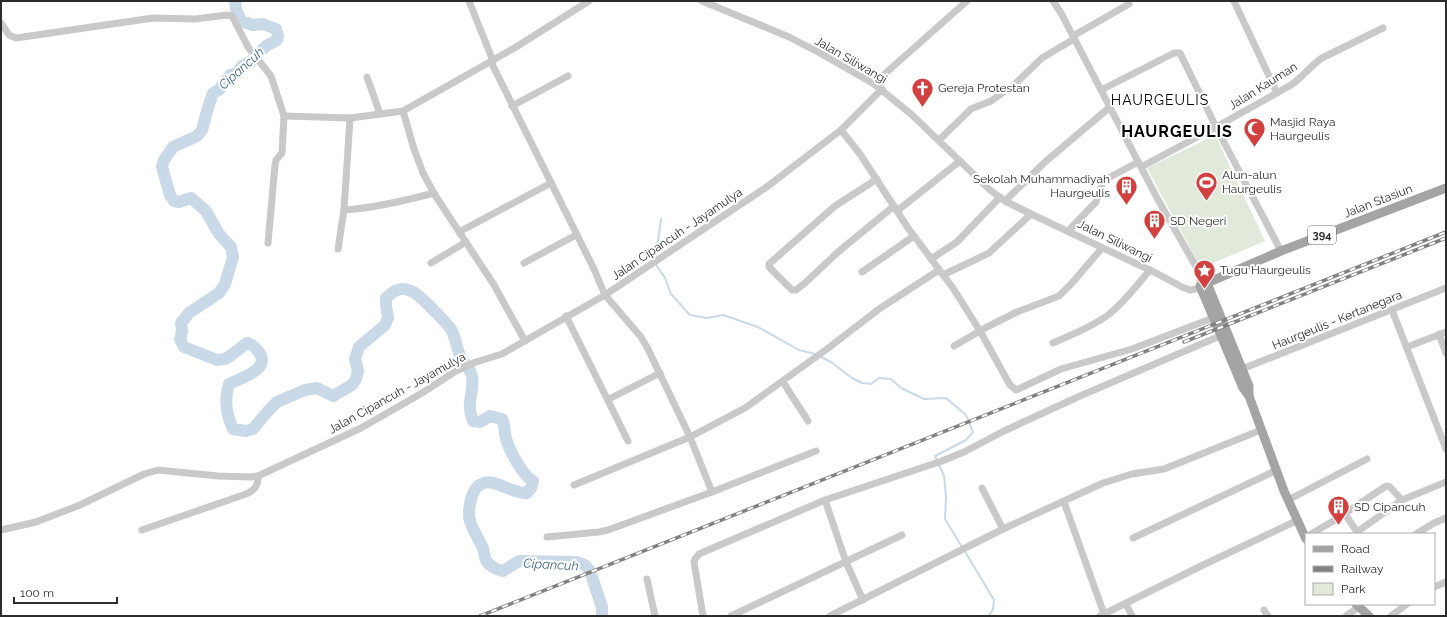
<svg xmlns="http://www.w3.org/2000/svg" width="1447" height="617" font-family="Raleway,sans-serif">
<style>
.green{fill:#e1e9db}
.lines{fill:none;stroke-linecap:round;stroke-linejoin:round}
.stream{stroke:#c9d9e7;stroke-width:2}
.river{stroke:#c9d9e7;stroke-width:12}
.minor{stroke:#c9c9c9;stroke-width:7}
.major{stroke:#a4a4a4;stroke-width:9}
.rail-casing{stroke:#818181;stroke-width:3.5}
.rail{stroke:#fff;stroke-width:2;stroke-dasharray:6;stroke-linecap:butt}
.labels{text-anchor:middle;stroke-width:4;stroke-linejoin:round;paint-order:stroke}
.shield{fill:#fff;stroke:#6b6b6b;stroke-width:1}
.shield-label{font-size:11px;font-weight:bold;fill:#2c2c2c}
.street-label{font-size:12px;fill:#2c2c2c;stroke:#fff}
.poi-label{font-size:12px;fill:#2c2c2c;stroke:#fff;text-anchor:start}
.water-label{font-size:13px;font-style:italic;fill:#436785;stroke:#fff}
.quarter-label{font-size:14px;letter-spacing:1px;fill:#000;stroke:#fff}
.district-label{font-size:16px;font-weight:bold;letter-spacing:1px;fill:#000;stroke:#fff}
</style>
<rect width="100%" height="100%" fill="#fff"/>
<polygon class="green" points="1211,137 1217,139 1265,241 1201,268 1147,168"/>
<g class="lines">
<g class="stream">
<polyline points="661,219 658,241 651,257 665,278 671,294 690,315 707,318 723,315 758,327 799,350 815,354"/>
<polyline points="819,356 831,362 852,378 862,383 871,384 879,378 891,379 901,388 924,399 946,398 966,415 973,432 966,440 935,456 944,476 946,497 945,519 962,547"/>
<polyline points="964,550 994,600 993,609 989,616"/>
</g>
<path class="river" d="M 235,1 L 236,9 L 241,21 L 253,25 L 263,24 L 276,29 L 278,36 L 277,40 L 266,46 L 251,61 L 242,66 L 237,73 L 230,75 L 219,90 L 213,93 L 207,111 L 202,130 L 197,136 L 173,147 L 164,160 L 162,167 L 170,195 L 174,201 L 179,202 L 191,198 L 206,211 L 219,234 L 231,247 L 233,257 L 225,284 L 219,293 L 189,313 L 181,323 L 182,331 L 180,339 L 184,347 L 217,360 L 225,359 L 230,356 L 247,343 C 252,344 255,347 259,352 C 271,370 241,378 229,384 C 224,399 226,414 233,429 L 246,431 L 253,429 L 269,410 L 277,402 L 305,390 L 317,388 L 333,396 L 352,385 L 356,379 L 358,371 L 355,359 L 359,347 L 385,325 L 388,318 L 386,305 L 386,298 C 390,294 397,289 402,289 C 408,289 414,292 419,296 C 425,301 449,325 452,331 C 456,340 457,349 461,358 C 464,364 470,368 472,376 C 475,392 465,402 473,421 L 480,422 L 490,416 L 502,419 C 505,425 504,428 505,434 C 507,447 522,475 533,481 L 531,488 L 527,493 C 514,494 494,479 484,483 C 477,485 474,490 472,496 C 464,521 473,527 483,548 C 484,551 484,556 486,560 C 489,566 497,570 503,571 L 519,561 L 577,562 L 585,565 L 590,571 L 602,607 L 602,616"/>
<g class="minor">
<polyline points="469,1 493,61"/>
<polyline points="702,1 789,37 820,53 874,84 911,114 990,190 1005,201 1031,214 1156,273 1182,287 1190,290 1196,289 1200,286 1200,275"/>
<polyline points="1053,1 1061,13 1157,198 1202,277"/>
<polyline points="1234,1 1277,93"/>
<polyline points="1,23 9,35 16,38 153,18 195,19 227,15 232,16 248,47 271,76 284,116 282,153 276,160 275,165 268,243"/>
<polyline points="1073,36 1129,4"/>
<polyline points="491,62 594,269 605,295 641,337 648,349 690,437 712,492"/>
<polyline points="367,77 380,114"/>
<polyline points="874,84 888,71 967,1"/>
<polyline points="1101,90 1174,53 1180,53 1216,127 1281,251"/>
<polyline points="512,106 568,76"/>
<polyline points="403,111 414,149 423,173 435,195 494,285 525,341"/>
<polyline points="284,116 350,118 403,111 516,47 589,1"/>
<polyline points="841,130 860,154 908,228 953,288 980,331 1010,385 1016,390 1061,369 1132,349 1213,318"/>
<polyline points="939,140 971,109 991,101 1014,85 1042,58 1074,39"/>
<path d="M 1141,167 L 1216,127 L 1291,85 C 1303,77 1310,66 1322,58 L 1383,28"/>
<polyline points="877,179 835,206 769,264 769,267 792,290 796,290 805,283 838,252 894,206"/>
<polyline points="1005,201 1045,162 1110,107"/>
<path d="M 344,210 C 375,208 404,201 434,193"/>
<polyline points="897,211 960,161"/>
<polyline points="1068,231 1096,202 1103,181 1138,162"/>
<polyline points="459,232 551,183"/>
<polyline points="338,249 344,210 350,118"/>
<polyline points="931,259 957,242 1000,197"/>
<polyline points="431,263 466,242"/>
<polyline points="524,263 576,235"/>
<polyline points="862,272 914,236"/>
<polyline points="943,275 989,253 1031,214"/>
<polyline points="1392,310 1446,449"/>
<polyline points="566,316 628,441"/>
<polyline points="1439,334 1446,353"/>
<path d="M 1053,343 C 1071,335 1092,327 1108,315 C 1124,303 1137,285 1150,270"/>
<polyline points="954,346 985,328 1017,312 1059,296 1072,283 1102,248"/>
<polyline points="1407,347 1446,332"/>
<polyline points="1237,371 1446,288"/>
<polyline points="783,382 808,421"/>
<polyline points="609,399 660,373"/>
<polyline points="574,485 690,437 745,408 827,349 879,309 939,270"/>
<polyline points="982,488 1003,529"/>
<polyline points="825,500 846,562 863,600"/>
<polyline points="1288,500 1367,459"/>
<polyline points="1064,502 1104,614"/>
<polyline points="1345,514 1357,532 1402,500"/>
<polyline points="1,530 36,522 80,505 144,474 158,470 218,476 250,477 258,476 361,428 422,393 456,371 476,362 502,354 605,295 768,186 841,130 882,89"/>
<path d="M 142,530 L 246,494 C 255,490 258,486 258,476"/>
<polyline points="1311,534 1335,520 1386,486 1390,487 1402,500 1446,482"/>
<polyline points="1416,534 1434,523 1446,518"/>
<polyline points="547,537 599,532 608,530 712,492 816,451"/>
<polyline points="1133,538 1277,470"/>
<polyline points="647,579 655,616"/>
<polyline points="1434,587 1446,582"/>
<polyline points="1126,604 1132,616"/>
<polyline points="1264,610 1268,616"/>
<polyline points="703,616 694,562 695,559 699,554 825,500 942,461 964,452 1004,431 1080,396 1220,336"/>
<polyline points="731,616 902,535"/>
<polyline points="830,616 1003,529 1103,483 1132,474 1164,469 1261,430"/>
<polyline points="1100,616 1201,566 1298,520"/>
<polyline points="1346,616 1359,607"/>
<polyline points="1391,616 1407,604"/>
</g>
<g class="major">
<polyline points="1207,283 1249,386 1249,396"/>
<polyline points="1306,539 1284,491 1249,396 1243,388 1200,286 1281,251 1446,188"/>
<polyline points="1356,604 1369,616"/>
</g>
<defs>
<g id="rail">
<polyline points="1184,342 1446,238"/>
<polyline points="480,616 1446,232"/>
</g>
</defs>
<use href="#rail" class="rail-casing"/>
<use href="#rail" class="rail"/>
</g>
<defs>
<symbol id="church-pin" viewBox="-11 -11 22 30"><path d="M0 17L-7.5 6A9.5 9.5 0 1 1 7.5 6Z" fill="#d24040" stroke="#fff"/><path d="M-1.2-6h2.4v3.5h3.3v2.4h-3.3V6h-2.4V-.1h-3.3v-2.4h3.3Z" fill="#fff"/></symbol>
<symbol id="mosque-pin" viewBox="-11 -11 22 30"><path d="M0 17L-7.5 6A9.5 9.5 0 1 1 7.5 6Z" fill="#d24040" stroke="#fff"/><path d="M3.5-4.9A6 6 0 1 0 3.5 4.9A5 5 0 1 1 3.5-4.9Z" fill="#fff"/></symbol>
<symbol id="stadium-pin" viewBox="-11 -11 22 30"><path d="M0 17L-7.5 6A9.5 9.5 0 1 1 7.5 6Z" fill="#d24040" stroke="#fff"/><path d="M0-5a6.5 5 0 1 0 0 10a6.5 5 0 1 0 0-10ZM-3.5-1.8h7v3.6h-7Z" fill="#fff"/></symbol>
<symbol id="building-pin" viewBox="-11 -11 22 30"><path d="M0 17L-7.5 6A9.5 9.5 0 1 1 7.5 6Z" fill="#d24040" stroke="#fff"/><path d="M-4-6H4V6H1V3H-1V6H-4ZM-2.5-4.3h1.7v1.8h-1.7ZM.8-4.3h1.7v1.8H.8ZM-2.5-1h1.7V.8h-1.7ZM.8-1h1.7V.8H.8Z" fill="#fff"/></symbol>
<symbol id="sight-pin" viewBox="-11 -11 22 30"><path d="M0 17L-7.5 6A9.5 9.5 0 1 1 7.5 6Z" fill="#d24040" stroke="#fff"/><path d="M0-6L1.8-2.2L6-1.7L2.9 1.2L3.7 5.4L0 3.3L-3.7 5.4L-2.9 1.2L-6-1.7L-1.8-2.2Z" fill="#fff"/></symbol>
</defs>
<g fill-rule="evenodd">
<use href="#church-pin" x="910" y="76" width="25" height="34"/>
<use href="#mosque-pin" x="1242" y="116" width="25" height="34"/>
<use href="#stadium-pin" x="1194" y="170" width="25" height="34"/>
<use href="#building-pin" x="1114" y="174" width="25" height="34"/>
<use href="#building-pin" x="1142" y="208" width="25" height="34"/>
<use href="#sight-pin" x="1192" y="258" width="25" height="34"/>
<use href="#building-pin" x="1326" y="494" width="25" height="34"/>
</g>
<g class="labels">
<rect class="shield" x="1308" y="226" width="28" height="18" rx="3"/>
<g class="shield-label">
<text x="1322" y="239">394</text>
</g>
<g class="street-label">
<text transform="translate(851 60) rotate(30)" y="4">Jalan Siliwangi</text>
<text transform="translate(1263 86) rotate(-32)" y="4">Jalan Kauman</text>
<text transform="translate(1378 201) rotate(-21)" y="4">Jalan Stasiun</text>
<text transform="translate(677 234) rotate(-34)" y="4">Jalan Cipancuh - Jayamulya</text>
<text transform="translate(1115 241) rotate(26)" y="4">Jalan Siliwangi</text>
<text transform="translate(1337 320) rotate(-22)" y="4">Haurgeulis - Kertanegara</text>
<text transform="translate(397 393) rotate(-29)" y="4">Jalan Cipancuh - Jayamulya</text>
</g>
<g class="poi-label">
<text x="938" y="92">Gereja Protestan</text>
<text x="1270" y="126">Masjid Raya<tspan x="1270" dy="14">Haurgeulis</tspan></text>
<text x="1222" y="179">Alun-alun<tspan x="1222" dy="14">Haurgeulis</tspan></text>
<text x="1110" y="183" text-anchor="end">Sekolah Muhammadiyah<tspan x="1110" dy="14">Haurgeulis</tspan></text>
<text x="1170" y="225">SD Negeri</text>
<text x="1220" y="274">Tugu Haurgeulis</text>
<text x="1354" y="511">SD Cipancuh</text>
</g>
<g class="water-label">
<text transform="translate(241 68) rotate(-42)" y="5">Cipancuh</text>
<text transform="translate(551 564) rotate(3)" y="5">Cipancuh</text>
</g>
<g class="quarter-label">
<text x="1160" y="105">HAURGEULIS</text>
</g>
<g class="district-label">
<text x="1177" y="137">HAURGEULIS</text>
</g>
</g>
<rect width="1447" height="617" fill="none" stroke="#2c2c2c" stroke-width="4"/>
<rect x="1305" y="533" width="130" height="72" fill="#ffffff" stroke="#ababab"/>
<rect x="1313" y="546" width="20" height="6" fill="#a4a4a4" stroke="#ababab"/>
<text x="1341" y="553" font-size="12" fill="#2c2c2c">Road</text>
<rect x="1313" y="566" width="20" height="6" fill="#818181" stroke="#ababab"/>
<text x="1341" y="573" font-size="12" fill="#2c2c2c">Railway</text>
<rect x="1313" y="583" width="20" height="12" fill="#e1e9db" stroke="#ababab"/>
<text x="1341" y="593" font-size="12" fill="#2c2c2c">Park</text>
<path d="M14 597v6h103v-6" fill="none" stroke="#2c2c2c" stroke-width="2"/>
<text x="20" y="597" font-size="12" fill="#2c2c2c" stroke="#ffffff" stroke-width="3" paint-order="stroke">100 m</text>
</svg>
